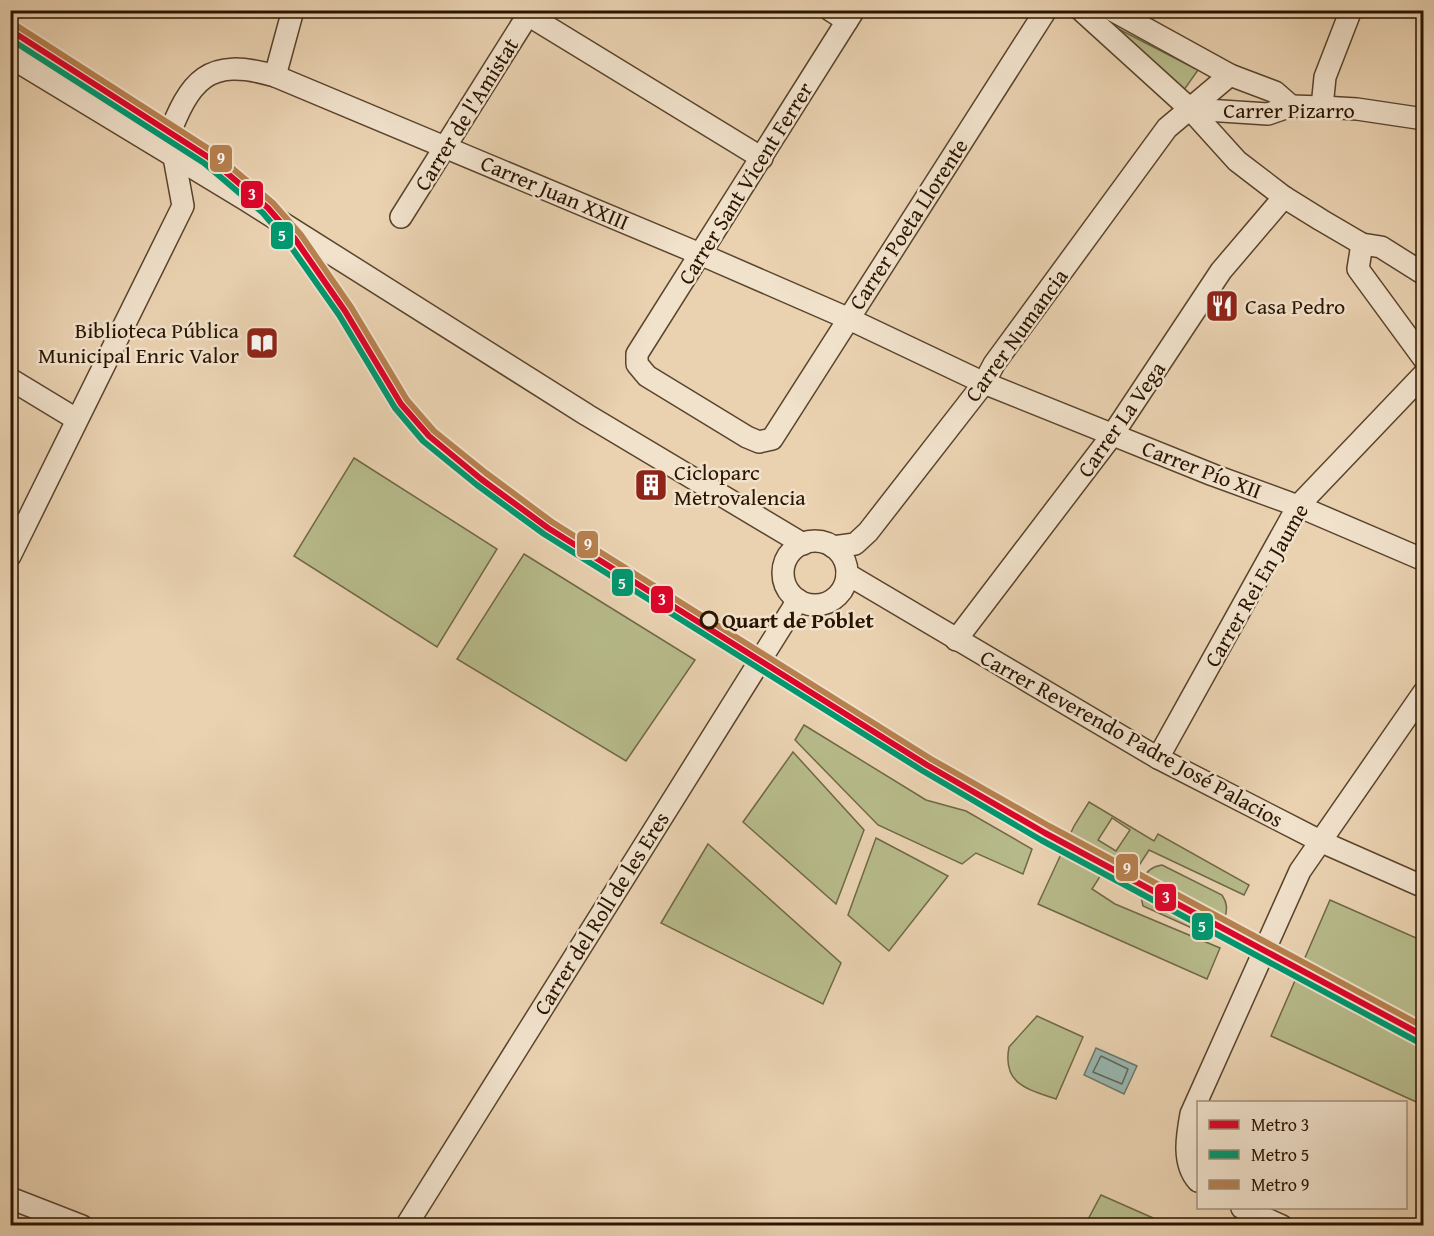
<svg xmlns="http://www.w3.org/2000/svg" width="1434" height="1236" font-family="'Gentium Book Plus',serif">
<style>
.green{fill:#b7bb8b;stroke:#706846;stroke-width:1.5;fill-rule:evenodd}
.water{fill:#98b7b0;stroke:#6c766a;stroke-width:1.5}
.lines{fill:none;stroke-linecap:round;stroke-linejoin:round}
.shore{stroke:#616658;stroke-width:1.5}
.street-casing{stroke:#5a442c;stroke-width:24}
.street{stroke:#f1e2cc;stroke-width:21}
.metro-1-casing{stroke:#f1e2cc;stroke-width:10}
.metro-2-casing{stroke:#f1e2cc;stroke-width:10}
.metro-3-casing{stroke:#f1e2cc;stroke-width:10}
.metro-1{stroke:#dd052b;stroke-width:6}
.metro-2{stroke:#009870;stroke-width:6}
.metro-3{stroke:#b7814f;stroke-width:6}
.stop-dot{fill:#f1e2cc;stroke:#2a1400;stroke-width:3}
.labels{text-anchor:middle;stroke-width:5;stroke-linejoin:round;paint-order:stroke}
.street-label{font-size:22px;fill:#2a1400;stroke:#f1e2cc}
.poi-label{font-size:22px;fill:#2a1400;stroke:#f1e2cc;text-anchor:start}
.stop-label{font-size:22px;font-weight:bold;fill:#2a1400;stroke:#f1e2cc;text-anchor:start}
.line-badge{stroke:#f1e2cc;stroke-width:2}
.badge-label{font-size:16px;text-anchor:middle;font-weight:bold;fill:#fff}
</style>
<rect width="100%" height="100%" fill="#ead2b1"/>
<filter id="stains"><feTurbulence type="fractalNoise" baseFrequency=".00333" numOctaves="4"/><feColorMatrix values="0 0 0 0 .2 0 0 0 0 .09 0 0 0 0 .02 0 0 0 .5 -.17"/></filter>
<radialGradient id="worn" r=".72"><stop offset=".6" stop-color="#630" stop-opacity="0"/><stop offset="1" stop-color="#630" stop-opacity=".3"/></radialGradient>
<g class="green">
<polygon points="1107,23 1198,70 1184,90"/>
<polygon points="354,458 497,549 437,647 294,556"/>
<polygon points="524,554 695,660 626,761 457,659"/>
<polygon points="804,725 926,800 966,811 1032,849 1023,874 976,853 962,864 878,825 795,740"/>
<polygon points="793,752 864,830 836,904 743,822"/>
<path d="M 1089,802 L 1154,841 L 1158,834 L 1249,885 L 1244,895 L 1149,850 L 1127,884 L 1104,870 L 1092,889 L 1115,904 L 1220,948 L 1207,979 L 1038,904 L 1074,826 ZM 1112,818 L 1130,830 L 1116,851 L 1098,840 Z"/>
<polygon points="876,838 948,876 889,951 848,915"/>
<polygon points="708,844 841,963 823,1004 661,923"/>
<path d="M 1162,865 L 1222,895 C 1233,911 1222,930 1205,934 L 1143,906 C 1138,888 1141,868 1162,865 Z"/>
<polygon points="1330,900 1423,941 1423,1105 1271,1036"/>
<path d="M 1037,1016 L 1083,1037 L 1056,1099 C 1027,1089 1002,1084 1009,1047 Z"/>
<polygon points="1101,1195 1169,1225 1085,1225"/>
</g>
<polygon class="water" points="1096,1048 1137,1066 1124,1094 1084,1075"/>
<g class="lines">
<polygon class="shore" points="1101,1056 1128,1069 1122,1084 1093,1072"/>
<defs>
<g id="street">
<polyline points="830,10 847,21"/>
<polyline points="854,10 637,354 637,364 647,376 747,437 759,442 772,439 1046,10"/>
<polyline points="1081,10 1190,109 1237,161 1284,197 1321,220 1362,244 1381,247 1424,274"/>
<polyline points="1112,10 1230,75 1275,92 1291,106"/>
<polyline points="528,15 762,158"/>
<polyline points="10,57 246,200 587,415 803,544"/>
<polyline points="275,76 293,10"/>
<polyline points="1322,107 1325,77 1351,10"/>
<polyline points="1190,109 1268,114 1291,106 1322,107 1357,109 1424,119"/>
<polyline points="401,217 531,10"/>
<polyline points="1362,244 1358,269 1424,359"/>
<polyline points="10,379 76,419"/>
<circle cx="815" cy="573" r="32"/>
<polyline points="833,547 855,544 868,532 984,383 994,364 1167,128 1230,75"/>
<path d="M 10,556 L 183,206 L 174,157 L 167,140 C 190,80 207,56 275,76 L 700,254 L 847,318 L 984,383 L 1213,475 L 1298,506 L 1424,560"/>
<polyline points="847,574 1158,758 1322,842 1424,887"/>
<polyline points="956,640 1113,434 1221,271 1284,197"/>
<polyline points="1158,758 1298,506 1424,374"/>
<path d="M 1198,1181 C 1182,1163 1187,1136 1191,1114 L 1300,871 L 1424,692"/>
<polyline points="10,1198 82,1226"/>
<polyline points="1242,1208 1282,1226"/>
<polyline points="406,1226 798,600"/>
</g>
</defs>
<use href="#street" class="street-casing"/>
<use href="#street" class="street"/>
<defs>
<polyline id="metro-1" points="10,30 208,157 268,208 295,239 345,311 401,404 429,436 481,479 548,528 927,765 1045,833 1424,1036"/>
<polyline id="metro-2" points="10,39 204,163 263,213 289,244 339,315 395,408 423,441 477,485 544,534 923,771 1041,840 1420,1043"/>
<polyline id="metro-3" points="14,24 212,151 273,203 301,235 351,307 407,400 434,431 486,473 552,522 931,759 1049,826 1424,1027"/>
</defs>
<use href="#metro-1" class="metro-1-casing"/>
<use href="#metro-2" class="metro-2-casing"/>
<use href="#metro-3" class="metro-3-casing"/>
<use href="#metro-1" class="metro-1"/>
<use href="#metro-2" class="metro-2"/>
<use href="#metro-3" class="metro-3"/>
</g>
<defs>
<symbol id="restaurant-square" viewBox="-11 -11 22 22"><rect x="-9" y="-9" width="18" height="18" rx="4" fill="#8f2418" stroke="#f1e2cc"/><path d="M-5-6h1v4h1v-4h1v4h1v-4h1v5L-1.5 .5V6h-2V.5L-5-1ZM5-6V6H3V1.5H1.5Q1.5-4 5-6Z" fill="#fff"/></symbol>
<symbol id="library-square" viewBox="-11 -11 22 22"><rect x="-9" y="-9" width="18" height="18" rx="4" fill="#8f2418" stroke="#f1e2cc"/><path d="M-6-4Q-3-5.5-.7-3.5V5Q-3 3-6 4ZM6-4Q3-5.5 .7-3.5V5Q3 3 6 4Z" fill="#fff"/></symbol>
<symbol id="building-square" viewBox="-11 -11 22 22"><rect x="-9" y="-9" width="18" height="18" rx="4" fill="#8f2418" stroke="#f1e2cc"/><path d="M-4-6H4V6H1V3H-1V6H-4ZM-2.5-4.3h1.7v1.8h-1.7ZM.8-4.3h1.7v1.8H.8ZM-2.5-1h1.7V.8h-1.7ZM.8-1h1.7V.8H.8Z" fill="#fff"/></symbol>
</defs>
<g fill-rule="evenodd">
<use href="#restaurant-square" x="1203" y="287" width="38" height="38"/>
<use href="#library-square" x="243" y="324" width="38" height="38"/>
<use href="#building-square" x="632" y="466" width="38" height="38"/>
</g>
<circle class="stop-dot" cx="709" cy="620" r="8"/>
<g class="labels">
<g class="street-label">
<text x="1289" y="118">Carrer Pizarro</text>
<text transform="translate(466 114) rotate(-58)" y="8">Carrer de l'Amistat</text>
<text transform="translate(745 183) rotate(-58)" y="8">Carrer Sant Vicent Ferrer</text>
<text transform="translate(555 192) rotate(23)" y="8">Carrer Juan XXIII</text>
<text transform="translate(908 224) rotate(-57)" y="8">Carrer Poeta Llorente</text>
<text transform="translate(1016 335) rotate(-54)" y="8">Carrer Numancia</text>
<text transform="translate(1121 419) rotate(-55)" y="8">Carrer La Vega</text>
<text transform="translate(1202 469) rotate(21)" y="8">Carrer Pío XII</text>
<text transform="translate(1256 585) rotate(-60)" y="8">Carrer Rei En Jaume</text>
<text transform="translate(1132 738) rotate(29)" y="8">Carrer Reverendo Padre José Palacios</text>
<text transform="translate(601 913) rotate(-58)" y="8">Carrer del Roll de les Eres</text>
</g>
<g class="poi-label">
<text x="1245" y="314">Casa Pedro</text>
<text x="239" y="338" text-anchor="end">Biblioteca Pública<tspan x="239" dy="25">Municipal Enric Valor</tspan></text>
<text x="674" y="480">Cicloparc<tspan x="674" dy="25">Metrovalencia</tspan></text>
</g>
<g class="stop-label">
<text x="722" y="628">Quart de Poblet</text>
</g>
</g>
<g class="line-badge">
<rect x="209" y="144" width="24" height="29" rx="6" fill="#b7814f"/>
<rect x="240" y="180" width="24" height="29" rx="6" fill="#dd052b"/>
<rect x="270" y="221" width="24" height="29" rx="6" fill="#009870"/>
<rect x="576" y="530" width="23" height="29" rx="6" fill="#b7814f"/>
<rect x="611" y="568" width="23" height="29" rx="6" fill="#009870"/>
<rect x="650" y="585" width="24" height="29" rx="6" fill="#dd052b"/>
<rect x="1115" y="853" width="24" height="29" rx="6" fill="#b7814f"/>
<rect x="1154" y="883" width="23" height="29" rx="6" fill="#dd052b"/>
<rect x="1191" y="912" width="23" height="29" rx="6" fill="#009870"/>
</g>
<g class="badge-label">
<text x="221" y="164">9</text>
<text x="252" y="200">3</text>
<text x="282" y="241">5</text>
<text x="588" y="550">9</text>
<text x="622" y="589">5</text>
<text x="662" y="605">3</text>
<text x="1127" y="874">9</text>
<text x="1166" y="903">3</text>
<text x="1202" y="932">5</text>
</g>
<rect width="1434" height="1236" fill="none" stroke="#ead2b1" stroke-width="36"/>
<rect x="12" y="12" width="1410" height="1212" fill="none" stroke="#2a1400" stroke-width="3"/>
<rect x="18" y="18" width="1398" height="1200" fill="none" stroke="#2a1400" stroke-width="1.5"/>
<rect x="1197" y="1101" width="210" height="108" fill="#f1e2cc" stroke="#a1907a" stroke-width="1.5"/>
<rect x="1209" y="1120" width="30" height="9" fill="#dd052b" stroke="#a1907a" stroke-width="1.5"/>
<text x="1251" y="1131" font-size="18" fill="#2a1400">Metro 3</text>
<rect x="1209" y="1150" width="30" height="9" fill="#009870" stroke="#a1907a" stroke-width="1.5"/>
<text x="1251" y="1161" font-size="18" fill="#2a1400">Metro 5</text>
<rect x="1209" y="1180" width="30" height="9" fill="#b7814f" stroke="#a1907a" stroke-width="1.5"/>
<text x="1251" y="1191" font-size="18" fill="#2a1400">Metro 9</text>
<rect width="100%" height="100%" filter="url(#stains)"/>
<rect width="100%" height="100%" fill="url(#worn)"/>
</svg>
